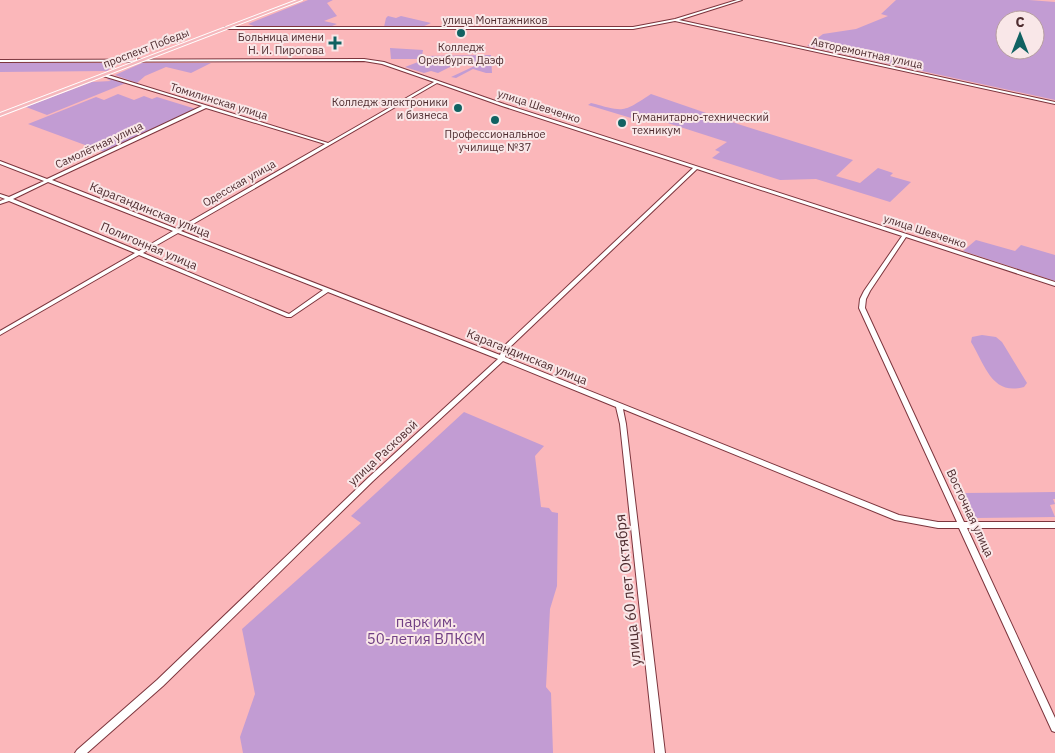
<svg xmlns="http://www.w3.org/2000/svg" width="1055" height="753" font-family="'IBM Plex Sans',sans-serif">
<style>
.green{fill:#c29cd3;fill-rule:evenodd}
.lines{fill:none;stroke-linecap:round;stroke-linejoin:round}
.secondary-casing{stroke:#7c353d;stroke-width:2}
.primary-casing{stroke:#fff;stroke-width:2}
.secondary{fill:#fff;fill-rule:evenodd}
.primary{fill:#f5b8bd;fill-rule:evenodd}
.poi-dot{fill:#116262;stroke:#f9e7e8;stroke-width:2}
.labels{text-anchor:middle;stroke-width:4;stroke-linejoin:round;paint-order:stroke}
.far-street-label{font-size:11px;fill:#4f2d30;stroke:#f9e7e8}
.far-poi-label{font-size:11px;fill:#4f2d30;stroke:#f9e7e8;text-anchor:end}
.street-label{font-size:12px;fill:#4f2d30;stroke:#f9e7e8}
.near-street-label{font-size:15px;fill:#4f2d30;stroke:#f9e7e8}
.near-park-label{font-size:15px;fill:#703f84;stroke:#f9e7e8}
</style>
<rect width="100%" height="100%" fill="#fbb7ba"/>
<g class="green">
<polygon points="308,0 333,0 327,3 337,16 324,21 337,24 332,26 254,26 248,24"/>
<path d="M 896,0 L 1029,0 L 1055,2 L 1055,100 L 807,46 L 823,34 L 856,29 L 888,16 L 881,14 ZM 1005,20 L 1035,20 L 1035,50 L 1005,50 Z"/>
<polygon points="388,16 396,18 401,16 431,23 422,27 384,27 386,18"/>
<polygon points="390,48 423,50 422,56 491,55 492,73 486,73 473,69 456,78 451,77 481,63 462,61 438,73 431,71 424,73 405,67 418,62 417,59 391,59"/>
<polygon points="0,63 107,63 112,65 112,67 107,71 0,72"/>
<polygon points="142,63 211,63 191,73 166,67 145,76 137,83 115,75"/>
<polygon points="110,77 126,83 47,115 26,107 92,82 111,81 107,79"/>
<polygon points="118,94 134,100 144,96 152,99 157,97 196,109 104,152 28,124 96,97 104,100"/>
<path d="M 651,94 L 741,125 L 853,160 L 836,176 L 860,183 L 878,168 L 893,173 L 890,176 L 911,182 L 890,202 L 816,179 L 780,180 L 712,158 L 720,152 L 715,150 L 727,142 L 649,117 L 641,121 L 588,105 L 591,103 C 625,112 622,113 651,94 Z"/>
<polygon points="976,240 1015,251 1021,245 1055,255 1055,281 963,251"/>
<path d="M 982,335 L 996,337 L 1002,342 L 1027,383 L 1024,387 C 992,396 985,365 971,342 L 972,337 Z"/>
<polygon points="464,412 544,446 535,456 541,507 549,508 552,512 558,513 557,586 550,609 546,687 551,693 553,753 243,753 240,737 255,694 242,629 361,523 351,516"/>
<polygon points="1055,492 1055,499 1053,499 1055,504 1050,505 1055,517 975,518 963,493"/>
</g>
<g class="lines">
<defs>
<g id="secondary">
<polygon points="737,0 742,0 679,20 1055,102 1055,104 675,21 633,29 226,29 224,28 226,27 633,27 675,19"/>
<path d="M 364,59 L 384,62 L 504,104 L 1055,282 L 1055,286 L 906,237 L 870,291 L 866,299 L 865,308 L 964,522 L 1055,522 L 1055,528 L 967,528 L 1055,718 L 1055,732 L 1052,731 L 959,528 L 938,528 L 895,520 L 623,409 L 626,424 L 665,753 L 655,753 L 620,424 L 616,407 L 503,361 L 373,481 L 163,686 L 87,753 L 75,753 L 77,750 L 157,680 L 369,477 L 498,359 L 328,292 L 291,317 L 287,317 L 139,255 L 0,335 L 0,331 L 135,253 L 9,201 L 0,204 L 0,201 L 5,199 L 0,197 L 0,194 L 9,197 L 44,181 L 0,164 L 0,161 L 47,179 L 202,106 L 103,76 L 103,74 L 105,74 L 328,143 L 434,82 L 382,64 L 364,61 L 0,62 L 0,60 ZM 437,83 L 502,106 L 693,168 L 503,347 L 500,355 L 181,231 ZM 206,108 L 325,144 L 177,229 L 52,180 ZM 697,169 L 902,236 L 864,291 L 860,299 L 859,308 L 957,522 L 938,522 L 899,515 L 505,357 L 508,349 ZM 48,182 L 173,231 L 139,251 L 13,199 ZM 178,233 L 323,290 L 289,314 L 143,253 Z"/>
</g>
<g id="primary">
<polygon points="297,0 302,0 0,116 0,113"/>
<polygon points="135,58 136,58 136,60 123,62 121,61"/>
</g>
</defs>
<use href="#secondary" class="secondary-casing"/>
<use href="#primary" class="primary-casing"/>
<use href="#secondary" class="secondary"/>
<use href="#primary" class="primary"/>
</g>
<g class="poi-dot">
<circle cx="461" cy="33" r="5"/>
<path d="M332.5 35.5h5v5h5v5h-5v5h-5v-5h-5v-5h5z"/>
<circle cx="458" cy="108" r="5"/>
<circle cx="495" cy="120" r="5"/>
<circle cx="622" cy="123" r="5"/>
</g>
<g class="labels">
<g class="far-street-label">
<text x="495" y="24">улица Монтажников</text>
<text transform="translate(146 48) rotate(-21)" y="4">проспект Победы</text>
<text transform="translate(867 53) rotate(12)" y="4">Авторемонтная улица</text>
<text transform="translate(219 101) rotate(17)" y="4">Томилинская улица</text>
<text transform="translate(539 106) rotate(18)" y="4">улица Шевченко</text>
<text transform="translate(99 145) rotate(-25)" y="4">Самолётная улица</text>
<text transform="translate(239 183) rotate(-30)" y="4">Одесская улица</text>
<text transform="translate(925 231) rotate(18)" y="4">улица Шевченко</text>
</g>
<g class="far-poi-label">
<text x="324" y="41">Больница имени<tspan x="324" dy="13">Н. И. Пирогова</tspan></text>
<text x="461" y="51" text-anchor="middle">Колледж<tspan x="461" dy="13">Оренбурга Даэф</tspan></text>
<text x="448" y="106">Колледж электроники<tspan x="448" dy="13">и бизнеса</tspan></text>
<text x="632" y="121" text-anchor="start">Гуманитарно-технический<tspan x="632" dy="13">техникум</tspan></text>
<text x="495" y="138" text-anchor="middle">Профессиональное<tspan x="495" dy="13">училище №37</tspan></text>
</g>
<g class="street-label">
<text transform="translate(150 210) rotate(22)" y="4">Карагандинская улица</text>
<text transform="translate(149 246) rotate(23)" y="4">Полигонная улица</text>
<text transform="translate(527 357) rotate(22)" y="4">Карагандинская улица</text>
<text transform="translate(383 453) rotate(-43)" y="4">улица Расковой</text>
<text transform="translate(970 513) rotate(65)" y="4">Восточная улица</text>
</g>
<g class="near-street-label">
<text transform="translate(628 590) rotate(-96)" y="5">улица 60 лет Октября</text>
</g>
<g class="near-park-label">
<text x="426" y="627">парк им.<tspan x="426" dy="17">50-летия ВЛКСМ</tspan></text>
</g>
</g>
<g transform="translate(1020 35)"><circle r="24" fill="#f9e7e8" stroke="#b59d9e"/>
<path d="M0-4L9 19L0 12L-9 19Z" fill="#116262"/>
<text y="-8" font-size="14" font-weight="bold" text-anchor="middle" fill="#4f2d30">С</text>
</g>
</svg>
